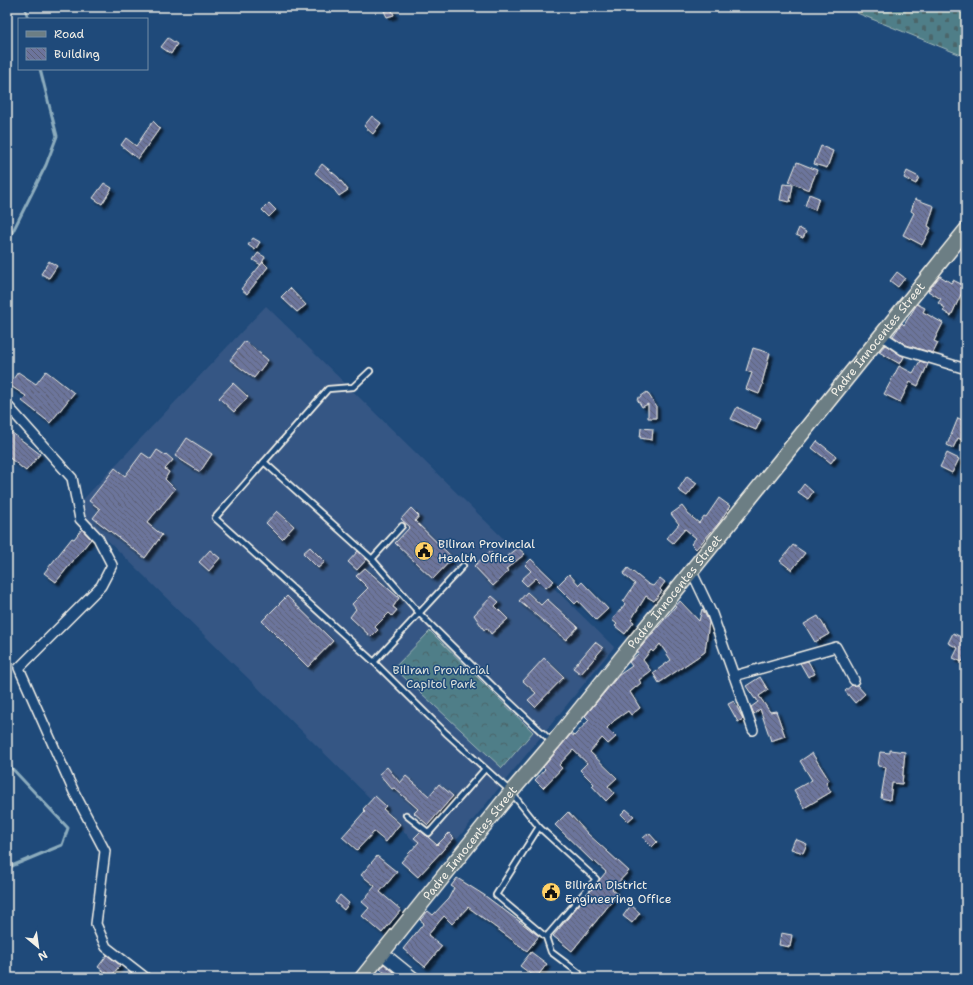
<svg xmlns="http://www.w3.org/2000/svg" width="973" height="985" font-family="'Shantell Sans',sans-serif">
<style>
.built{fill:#365784}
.forest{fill:url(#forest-crowns);stroke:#a2b8b8}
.cemetery{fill:url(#cemetery-stones);stroke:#a2b8b8}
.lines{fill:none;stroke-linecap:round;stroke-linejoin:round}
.stream{stroke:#8cacbd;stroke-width:3}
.building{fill:url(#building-back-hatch);stroke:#f4f1e8;filter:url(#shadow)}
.lane-casing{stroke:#f4f1e8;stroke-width:8}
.street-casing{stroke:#f4f1e8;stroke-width:12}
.secondary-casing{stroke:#f4f1e8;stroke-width:15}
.primary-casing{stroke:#f4f1e8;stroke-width:17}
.lane{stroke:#1f4a7a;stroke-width:4.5}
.street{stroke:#1f4a7a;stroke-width:9}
.secondary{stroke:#1f4a7a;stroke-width:12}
.primary{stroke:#6c7e84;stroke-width:14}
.labels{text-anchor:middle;stroke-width:3;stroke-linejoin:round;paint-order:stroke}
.street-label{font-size:12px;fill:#f4f1e8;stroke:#1f4a7a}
.poi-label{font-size:12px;fill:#f4f1e8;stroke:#1f4a7a;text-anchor:start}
.park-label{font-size:12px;fill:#dbe0da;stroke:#1f4a7a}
</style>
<defs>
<pattern id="forest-crowns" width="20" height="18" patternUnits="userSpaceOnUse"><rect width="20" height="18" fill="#4f7e88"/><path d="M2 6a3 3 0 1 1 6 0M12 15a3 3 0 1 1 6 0" fill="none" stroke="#4c666a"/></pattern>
<pattern id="cemetery-stones" width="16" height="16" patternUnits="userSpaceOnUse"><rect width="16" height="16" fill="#4f7e88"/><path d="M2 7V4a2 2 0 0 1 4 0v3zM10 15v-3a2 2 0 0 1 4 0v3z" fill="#4c666a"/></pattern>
<pattern id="building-back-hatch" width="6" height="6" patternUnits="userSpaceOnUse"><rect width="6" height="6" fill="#6c749c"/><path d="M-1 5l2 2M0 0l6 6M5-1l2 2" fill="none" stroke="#5c6075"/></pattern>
<filter id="shadow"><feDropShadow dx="3.5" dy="3.5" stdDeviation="1" flood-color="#0009"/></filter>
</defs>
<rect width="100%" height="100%" fill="#1f4a7a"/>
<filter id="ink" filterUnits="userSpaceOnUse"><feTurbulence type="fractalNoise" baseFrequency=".025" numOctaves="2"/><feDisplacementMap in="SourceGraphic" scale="8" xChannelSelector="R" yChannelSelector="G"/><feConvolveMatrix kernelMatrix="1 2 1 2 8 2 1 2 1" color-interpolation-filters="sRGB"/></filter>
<g filter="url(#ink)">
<polygon class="built" points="266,306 614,647 437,864 75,508"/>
<polygon class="forest" points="430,631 533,732 502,768 394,668"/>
<polygon class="cemetery" points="861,7 966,7 966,57 857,13"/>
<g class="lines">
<g class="stream">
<polyline points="25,7 28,19"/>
<polyline points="7,239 11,235 46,165 57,136 40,69"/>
<polyline points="7,763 68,828 62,845 7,868"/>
</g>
</g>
<g class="building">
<polygon points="391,8 394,15 387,17 384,11"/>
<polygon points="168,38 177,44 171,54 161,47"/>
<polygon points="372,116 381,123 373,134 364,126"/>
<polygon points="153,121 160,128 138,159 121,145 126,138 136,146"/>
<polygon points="821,146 833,151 827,168 814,164"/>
<polygon points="797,162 817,170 809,190 789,182"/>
<polygon points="322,164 338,177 348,190 339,196 332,187 315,173"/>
<polygon points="907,171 919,177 916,184 904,178"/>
<polygon points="104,183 112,188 102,204 93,198"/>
<polygon points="783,184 793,185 790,202 780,200"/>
<polygon points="809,194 819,198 815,210 805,206"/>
<polygon points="915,199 934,206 928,226 931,228 922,245 903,235 914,213 911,211"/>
<polygon points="269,203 276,210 269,217 262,210"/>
<polygon points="799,228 806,232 803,238 796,235"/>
<polygon points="253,238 260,242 255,250 248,245"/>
<polygon points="258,253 265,257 261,265 253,260"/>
<polygon points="49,261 57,266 49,278 41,274"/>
<polygon points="263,262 268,267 247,294 241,289"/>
<polygon points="897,272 905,278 898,287 890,281"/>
<polygon points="940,276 951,283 953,280 965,286 951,316 943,311 945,308 938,303 941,299 928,291"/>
<polygon points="290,288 306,305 297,312 281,297"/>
<polygon points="917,304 925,308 923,312 943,323 934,341 938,343 933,353 906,345 893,336 902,323 904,325"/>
<polygon points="245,341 268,360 254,378 230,360"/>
<polygon points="885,345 904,357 900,364 879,352"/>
<polygon points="753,348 770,353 762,383 763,384 759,394 746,389 752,373 746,371"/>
<polygon points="920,361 928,364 918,386 910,382 900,402 884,394 899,366 913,373"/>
<polygon points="46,371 74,393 50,423 22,401 26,396 9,385 18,372 36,384"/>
<polygon points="233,383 248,397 234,412 219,398"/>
<polygon points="647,392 656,406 656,418 648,418 648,404 642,407 637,399"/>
<polygon points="737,407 761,419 756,430 731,419"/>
<polygon points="958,418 966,422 966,442 958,438 953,448 947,445"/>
<polygon points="641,428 653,429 652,440 640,438"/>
<polygon points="7,429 40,454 26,471 7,456"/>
<polygon points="187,438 212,454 200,472 175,456"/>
<polygon points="817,441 836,456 831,463 812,448"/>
<polygon points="157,450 165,455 166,454 173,460 165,469 169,472 165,479 175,489 147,523 162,535 145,558 93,518 100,509 89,501 115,468 125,476 142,453 151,459"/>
<polygon points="947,453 959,459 952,473 940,467"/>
<polygon points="687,476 697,483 687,496 678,490"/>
<polygon points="804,484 813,492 808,499 798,492"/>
<polygon points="719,498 730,506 719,523 696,549 691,544 696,538 685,529 673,543 667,538 679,524 671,514 682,506 688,514 699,523 704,516 706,517"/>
<polygon points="411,508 419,516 415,521 453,558 433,579 395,543 410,527 401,519"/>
<polygon points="277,511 294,526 282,539 266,523"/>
<polygon points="82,529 91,539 56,582 44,573 72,538 74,539"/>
<polygon points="793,545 805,553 792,570 780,561"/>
<polygon points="310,547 325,562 318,568 303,553"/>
<polygon points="518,548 525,554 506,569 509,571 493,586 474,566 490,551 500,562"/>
<polygon points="210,550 220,558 209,571 199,562"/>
<polygon points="358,551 367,559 357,570 348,562"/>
<polygon points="531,559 554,581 546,588 536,578 527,586 521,580 531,571 525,565"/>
<polygon points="365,568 399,598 393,607 397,610 392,616 389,613 375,627 378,630 371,637 350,617 356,609 352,604 368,588 356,576"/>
<polygon points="628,568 648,584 653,586 660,578 665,582 660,589 662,591 654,601 646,596 631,620 634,622 625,634 615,626 617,624 612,620 625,604 623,602 635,584 623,574"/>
<polygon points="569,574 579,585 582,582 608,609 596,620 578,601 575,604 557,586"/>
<polygon points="527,592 541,605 547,599 578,627 566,640 519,601"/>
<polygon points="287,596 333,641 308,667 262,621"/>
<polygon points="492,596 499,602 495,606 508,619 491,634 487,628 484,630 474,615"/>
<polygon points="680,601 699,621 702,609 703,610 709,622 705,652 659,683 653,673 671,660 660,644 653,652 651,650 643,660 651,671 639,680 641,683 630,692 640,708 631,715 628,711 615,720 607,728 616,737 608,744 602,738 590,752 617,778 608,786 614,793 606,801 592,786 594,784 580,770 587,763 573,750 559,765 562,768 543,788 535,780 545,769 543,767 571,734 574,736 589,720 585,716 619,675 632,666 629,662 639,653 637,652"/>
<polygon points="818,616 829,634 815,642 804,624"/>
<polygon points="966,632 966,655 962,662 953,658 958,648 948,643 953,633 963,638"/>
<polygon points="595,642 603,648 581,674 573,668"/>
<polygon points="544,658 564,677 535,707 528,700 536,693 523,681"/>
<polygon points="808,661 815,674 808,677 800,663"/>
<polygon points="760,677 768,690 759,696 770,712 776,711 785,736 771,741 760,709 754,714 751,707 758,702 756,698 755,699 746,686"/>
<polygon points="852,685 857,685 865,694 855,703 845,691"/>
<polygon points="734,701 743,719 738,722 728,704"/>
<polygon points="890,750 905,752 902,784 892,783 890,800 881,798 886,767 878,766 880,752 890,753"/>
<polygon points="812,753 829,780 826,783 831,792 804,808 794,790 812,780 800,761"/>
<polygon points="387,767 400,783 406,776 429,796 439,784 453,796 428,825 414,813 418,809 394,788 392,789 379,774"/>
<polygon points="375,796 386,806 383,809 400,824 386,842 374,832 357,850 342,837 365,811 363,809"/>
<polygon points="626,809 634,816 628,821 621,814"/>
<polygon points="568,812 588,834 629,871 612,889 618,894 572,951 553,936 606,872 594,861 593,862 555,825"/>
<polygon points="421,831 437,845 449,833 454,838 418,877 401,862 419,842 414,838"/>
<polygon points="649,833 657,842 652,847 643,838"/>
<polygon points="795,839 807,844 803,853 791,849"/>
<polygon points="377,856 397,872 380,892 401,910 382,933 362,916 369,908 362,902 375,886 361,875"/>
<polygon points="457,878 484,895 539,936 527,951 468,907 452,924 444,916 428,935 442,946 425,967 403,949 424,923 420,920 428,911 433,915 448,899 454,888 451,886"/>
<polygon points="340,895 349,903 344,910 335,902"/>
<polygon points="631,905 640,913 632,923 623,916"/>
<polygon points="781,933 792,935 790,947 779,945"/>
<polygon points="531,952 547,964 536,978 520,966"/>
<polygon points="107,955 120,965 111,977 98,967"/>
<polygon points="384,964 394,972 390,977 380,969"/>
</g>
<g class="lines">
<defs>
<g id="lane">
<polyline points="370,371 353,387 328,389 215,518 374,662 446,733 511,792 539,827 596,879 546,937"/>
<polyline points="264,462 372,559 420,614 497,690 551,741"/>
<polyline points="372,559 402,526"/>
<polyline points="374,662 463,566"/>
<polyline points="406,815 429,833 485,769"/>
<polyline points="539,827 496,895 546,937 551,952 579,973"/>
</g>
<g id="street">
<polyline points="881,335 903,350 966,369"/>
<polyline points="7,405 72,478 80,519 98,538 112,565 101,586 19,668 74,792 105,851 96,924 106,947 146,978"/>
<polyline points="691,570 712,614 734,676 836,647 854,680"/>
<polyline points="734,676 753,730"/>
</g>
<polyline id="secondary" points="382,953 413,978"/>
<g id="primary">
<path id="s1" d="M 362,978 L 511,792 L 553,743 L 966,230"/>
</g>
</defs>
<use href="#lane" class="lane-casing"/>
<use href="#street" class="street-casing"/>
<use href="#secondary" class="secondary-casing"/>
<use href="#primary" class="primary-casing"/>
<use href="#lane" class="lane"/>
<use href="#street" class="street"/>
<use href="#secondary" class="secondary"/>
<use href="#primary" class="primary"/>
</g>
</g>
<defs>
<symbol id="civic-disc" viewBox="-11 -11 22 22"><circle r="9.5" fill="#ffd166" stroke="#1f4a7a"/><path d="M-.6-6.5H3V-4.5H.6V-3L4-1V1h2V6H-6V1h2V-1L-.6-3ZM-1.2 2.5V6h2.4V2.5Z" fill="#111"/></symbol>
</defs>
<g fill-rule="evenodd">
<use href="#civic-disc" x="413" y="540" width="22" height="22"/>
<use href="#civic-disc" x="540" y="881" width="22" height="22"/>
</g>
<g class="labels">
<g class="street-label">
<text dy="4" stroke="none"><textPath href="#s1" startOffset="821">Padre Innocentes Street</textPath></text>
<text dy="4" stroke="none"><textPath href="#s1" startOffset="497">Padre Innocentes Street</textPath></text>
<text dy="4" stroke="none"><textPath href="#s1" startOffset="173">Padre Innocentes Street</textPath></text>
</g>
<g class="poi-label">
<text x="438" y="548">Biliran Provincial<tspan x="438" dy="14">Health Office</tspan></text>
<text x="565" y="889">Biliran District<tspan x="565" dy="14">Engineering Office</tspan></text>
</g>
<g class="park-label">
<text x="441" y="674">Biliran Provincial<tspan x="441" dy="14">Capitol Park</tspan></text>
</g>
</g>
<rect width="973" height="985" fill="none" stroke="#1f4a7a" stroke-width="24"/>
<rect x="12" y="12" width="949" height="961" fill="none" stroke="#f4f1e8" stroke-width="1.5" filter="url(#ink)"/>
<rect x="18" y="18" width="130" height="52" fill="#1f4a7a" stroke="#748da6"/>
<rect x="26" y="31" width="20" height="6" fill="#6c7e84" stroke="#748da6"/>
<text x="54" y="38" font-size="12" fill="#f4f1e8">Road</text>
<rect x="26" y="48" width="20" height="12" fill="url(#building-back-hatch)" stroke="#748da6"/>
<text x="54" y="58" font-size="12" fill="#f4f1e8">Building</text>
<g transform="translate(38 947) rotate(151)" stroke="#1f4a7a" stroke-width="3" paint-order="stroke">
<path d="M0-3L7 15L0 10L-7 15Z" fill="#f4f1e8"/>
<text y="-6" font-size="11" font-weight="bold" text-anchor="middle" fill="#f4f1e8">N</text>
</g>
</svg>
